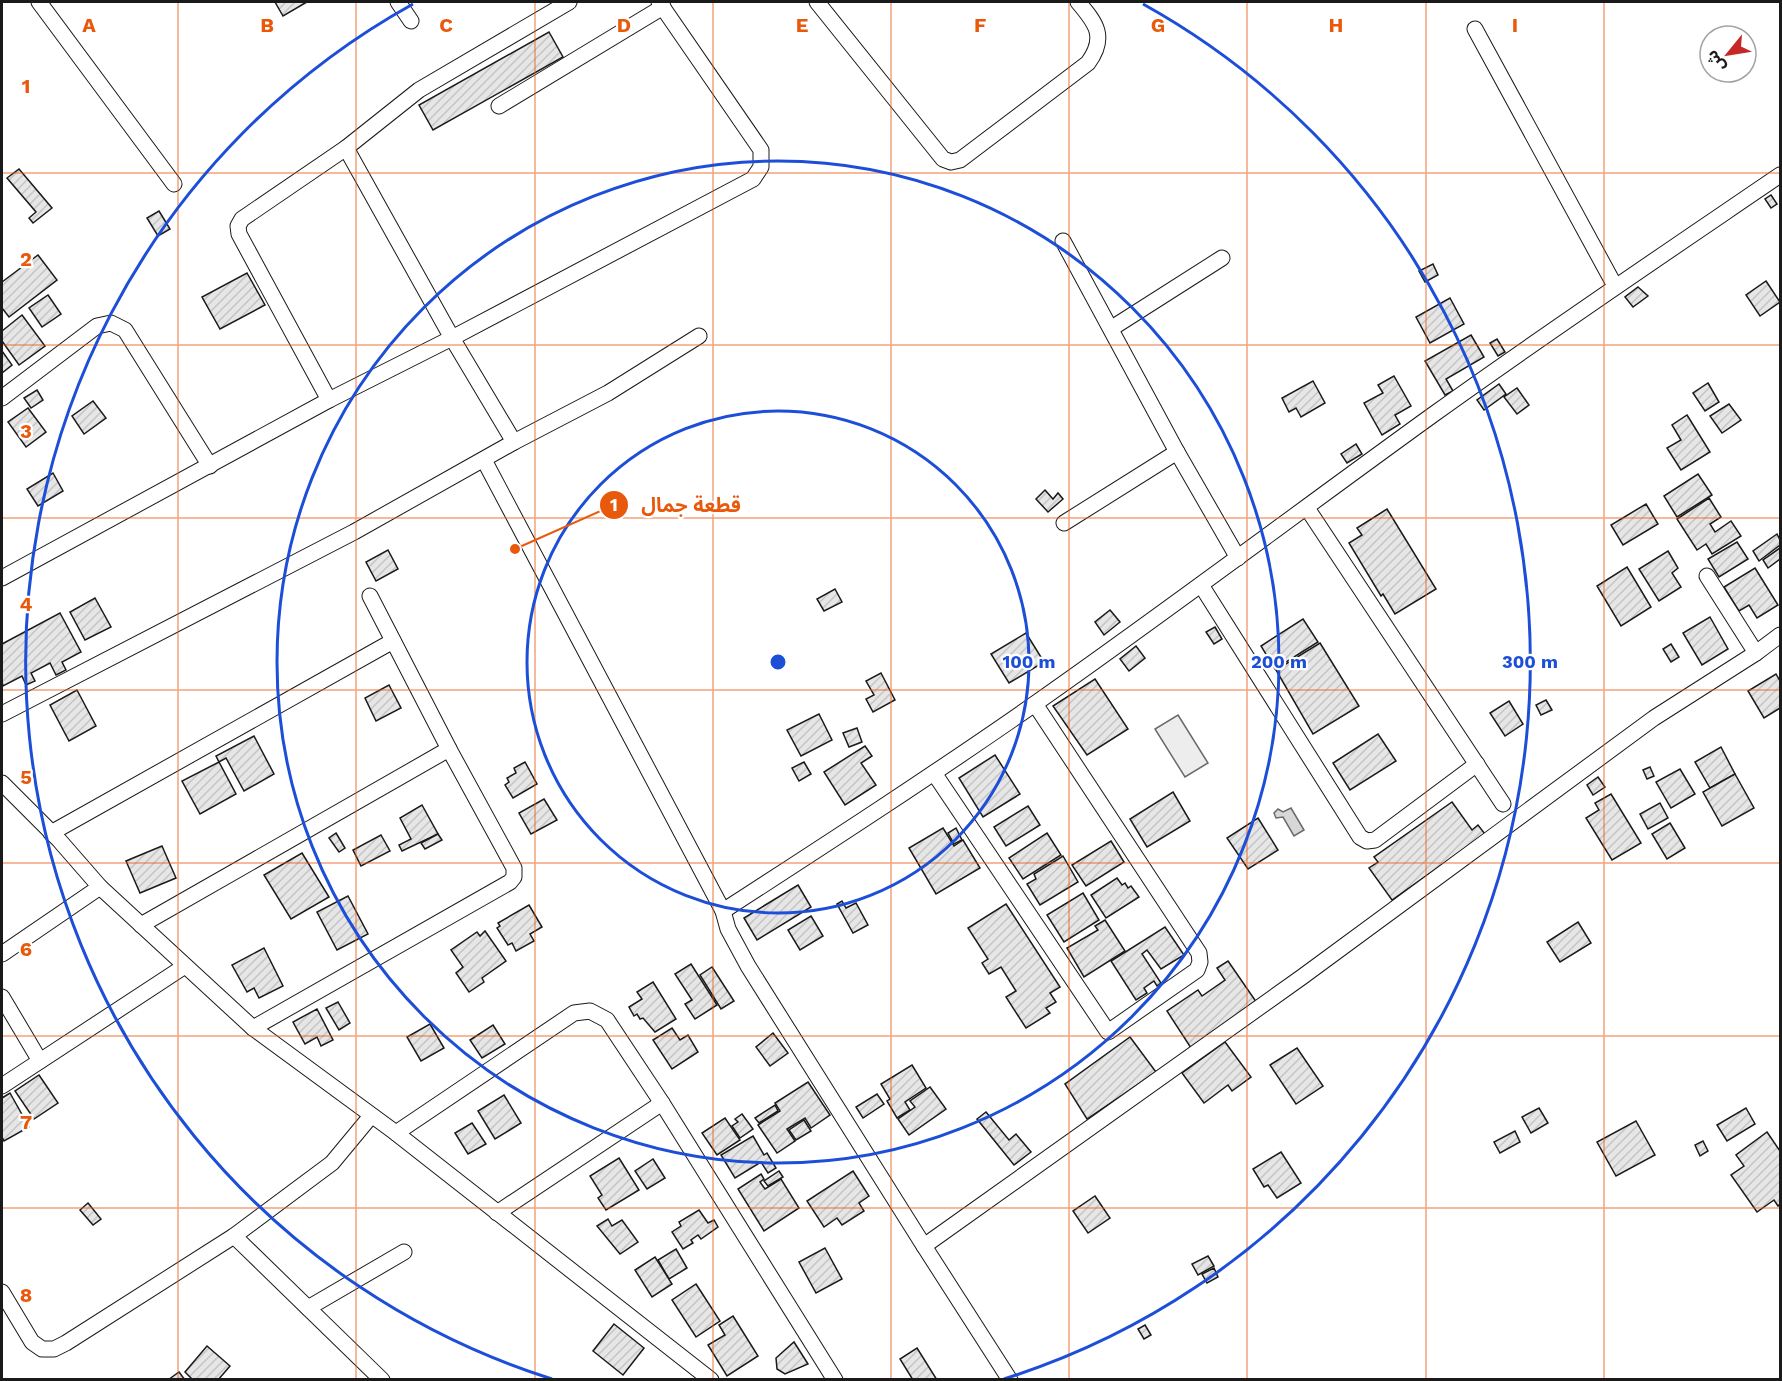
<svg xmlns="http://www.w3.org/2000/svg" width="1782" height="1381" font-family="'Work Sans','Noto Sans Arabic',sans-serif">
<style>
.built{fill:#ededed;stroke:#6a6a6a;stroke-width:1.5}
.water{fill:#d7d7d7;stroke:#6a6a6a;stroke-width:1.5}
.building{fill:url(#building-hatch);stroke:#1a1a1a;stroke-width:1.5}
.lines{fill:none;stroke-linecap:round;stroke-linejoin:round}
.minor-casing{stroke:#1a1a1a;stroke-width:17}
.minor{stroke:#fff;stroke-width:15}
.grid{fill:none;stroke:#e8590c;stroke-width:1.5;stroke-opacity:0.55}
.ring{fill:none;stroke:#1d4ed8;stroke-width:3}
.grid-label{font-size:20px;text-anchor:middle;font-weight:bold;fill:#e8590c;stroke:#fff;stroke-width:4.5;stroke-linejoin:round;paint-order:stroke}
.centre{fill:#1d4ed8;stroke:#fff;stroke-width:3}
.ring-label{font-size:18px;text-anchor:middle;font-weight:bold;fill:#1d4ed8;stroke:#fff;stroke-width:4.5;stroke-linejoin:round;paint-order:stroke}
.leader{fill:none;stroke:#e8590c;stroke-width:2}
.callout-dot{fill:#e8590c;stroke:#fff;stroke-width:2}
.mark-label{font-size:18px;text-anchor:middle;font-weight:bold;fill:#fff}
.callout-label{font-size:20px;text-anchor:middle;font-weight:bold;fill:#e8590c;stroke:#fff;stroke-width:4.5;stroke-linejoin:round;paint-order:stroke}
</style>
<defs>
<pattern id="building-hatch" width="6" height="6" patternUnits="userSpaceOnUse" patternTransform="scale(1.5)"><rect width="6" height="6" fill="#e6e6e6"/><path d="M-1 1l2-2M0 6l6-6M5 7l2-2" fill="none" stroke="#c5c5c5"/></pattern>
</defs>
<rect width="100%" height="100%" fill="#fff"/>
<polygon class="built" points="1178,715 1208,763 1185,777 1155,729"/>
<polygon class="water" points="1291,808 1304,830 1294,836 1283,817 1276,818 1274,813 1278,809 1283,812"/>
<g class="building">
<polygon points="275,2 307,2 283,16"/>
<polygon points="549,32 563,57 433,130 419,105"/>
<polygon points="19,169 52,208 33,223 29,218 36,212 7,178"/>
<polygon points="1771,195 1777,204 1771,208 1765,199"/>
<polygon points="159,211 170,229 158,236 147,218"/>
<polygon points="38,255 57,280 9,317 2,308 2,282"/>
<polygon points="1433,264 1438,275 1425,282 1419,271"/>
<polygon points="247,273 265,305 220,329 202,297"/>
<polygon points="1766,281 1780,302 1760,316 1746,295"/>
<polygon points="1638,287 1648,296 1633,307 1625,297"/>
<polygon points="48,295 61,314 42,327 29,308"/>
<polygon points="1450,298 1464,324 1430,343 1416,317"/>
<polygon points="22,315 45,346 19,365 2,341 2,331"/>
<polygon points="1471,335 1484,357 1446,379 1453,391 1445,395 1425,361"/>
<polygon points="1497,339 1505,352 1498,356 1490,343"/>
<polygon points="2,351 12,365 2,373"/>
<polygon points="1394,376 1411,406 1395,415 1400,424 1382,435 1364,403 1383,393 1378,385"/>
<polygon points="1313,381 1325,403 1301,417 1296,408 1289,412 1282,398"/>
<polygon points="1708,383 1719,402 1705,411 1693,393"/>
<polygon points="1499,384 1506,394 1484,410 1477,400"/>
<polygon points="1517,388 1529,405 1517,414 1504,397"/>
<polygon points="37,390 43,400 31,408 24,398"/>
<polygon points="93,401 106,418 84,434 72,416"/>
<polygon points="1729,404 1741,420 1722,433 1710,416"/>
<polygon points="28,408 46,432 26,447 8,422"/>
<polygon points="1687,415 1710,452 1681,470 1667,448 1681,440 1672,425"/>
<polygon points="1356,444 1362,454 1347,463 1341,454"/>
<polygon points="53,473 63,491 38,506 27,489"/>
<polygon points="1698,474 1712,495 1677,517 1664,496"/>
<polygon points="1045,490 1053,499 1058,493 1063,499 1048,512 1036,499"/>
<polygon points="1709,498 1721,517 1710,524 1715,532 1731,521 1741,536 1712,554 1706,544 1697,550 1677,519"/>
<polygon points="1646,504 1658,524 1623,545 1611,525"/>
<polygon points="1387,509 1436,589 1395,614 1383,594 1381,596 1349,543 1362,535 1357,528"/>
<polygon points="1777,534 1780,540 1780,545 1759,561 1753,551"/>
<polygon points="1737,542 1748,559 1719,577 1708,559"/>
<polygon points="1780,548 1780,559 1768,568 1763,560"/>
<polygon points="388,550 398,569 376,581 366,562"/>
<polygon points="1668,551 1678,568 1672,573 1681,587 1659,601 1639,569"/>
<polygon points="1627,567 1651,607 1621,626 1597,586"/>
<polygon points="1755,568 1778,605 1757,618 1749,605 1739,611 1724,587"/>
<polygon points="835,589 842,602 824,611 817,599"/>
<polygon points="95,598 111,627 85,640 70,612"/>
<polygon points="1110,610 1120,622 1104,635 1095,622"/>
<polygon points="60,613 81,652 62,662 66,670 56,675 50,663 31,673 35,681 26,685 22,676 3,686 2,682 2,644"/>
<polygon points="1710,617 1728,649 1702,665 1683,633"/>
<polygon points="1303,619 1318,642 1275,669 1261,646"/>
<polygon points="1215,627 1222,639 1214,644 1206,632"/>
<polygon points="1026,633 1044,662 1009,683 991,654"/>
<polygon points="1320,643 1359,706 1313,734 1276,670"/>
<polygon points="1671,644 1679,657 1671,662 1663,649"/>
<polygon points="1136,646 1145,658 1129,671 1120,659"/>
<polygon points="881,673 895,700 873,712 866,699 874,695 866,681"/>
<polygon points="1776,674 1780,681 1780,708 1764,718 1748,691"/>
<polygon points="1095,679 1128,729 1087,755 1053,706"/>
<polygon points="389,685 401,708 376,721 365,698"/>
<polygon points="77,690 96,726 69,741 50,705"/>
<polygon points="1546,700 1552,710 1541,715 1536,705"/>
<polygon points="1509,701 1523,724 1505,736 1490,713"/>
<polygon points="819,714 832,740 801,756 787,730"/>
<polygon points="857,728 862,742 849,747 843,733"/>
<polygon points="1378,734 1396,761 1350,790 1333,763"/>
<polygon points="254,736 274,774 244,791 226,758 219,762 216,756"/>
<polygon points="865,746 872,756 861,763 876,785 845,805 824,772"/>
<polygon points="1721,747 1735,774 1710,788 1695,762"/>
<polygon points="995,755 1020,794 983,817 959,778"/>
<polygon points="219,762 236,794 200,814 182,781"/>
<polygon points="525,762 537,784 513,798 505,785 509,782 507,778 516,773 514,768"/>
<polygon points="804,762 811,774 799,781 792,768"/>
<polygon points="1650,767 1654,776 1647,779 1643,770"/>
<polygon points="1680,769 1695,794 1671,808 1656,782"/>
<polygon points="1735,774 1754,808 1722,826 1703,792"/>
<polygon points="1598,777 1605,787 1593,795 1587,785"/>
<polygon points="1173,792 1190,821 1147,847 1130,819"/>
<polygon points="1611,794 1641,843 1612,860 1586,818 1599,810 1595,803"/>
<polygon points="544,799 557,820 531,834 519,813"/>
<polygon points="1452,802 1472,830 1478,825 1485,834 1392,900 1369,868 1378,862 1374,857"/>
<polygon points="1660,803 1668,818 1648,829 1640,814"/>
<polygon points="422,805 438,834 402,851 399,845 411,839 400,818"/>
<polygon points="1028,806 1040,825 1006,846 994,827"/>
<polygon points="1258,818 1278,850 1248,869 1227,838"/>
<polygon points="1670,823 1685,848 1667,859 1652,834"/>
<polygon points="943,828 954,846 963,840 980,868 936,894 909,848"/>
<polygon points="956,828 962,840 954,844 948,833"/>
<polygon points="336,833 345,848 339,852 329,838"/>
<polygon points="1047,833 1061,855 1023,879 1009,858"/>
<polygon points="438,834 442,840 425,849 421,843"/>
<polygon points="381,835 390,851 361,866 353,850"/>
<polygon points="1111,841 1124,862 1086,886 1072,865"/>
<polygon points="162,846 176,878 140,893 126,861"/>
<polygon points="302,853 329,897 291,919 264,875"/>
<polygon points="1063,856 1078,882 1040,905 1027,884 1036,879 1034,874"/>
<polygon points="1117,878 1122,885 1125,883 1128,888 1131,886 1139,897 1106,918 1091,895"/>
<polygon points="798,885 811,907 757,940 744,918"/>
<polygon points="1083,893 1099,920 1064,942 1047,915"/>
<polygon points="348,896 368,934 337,950 317,912"/>
<polygon points="842,901 846,908 856,903 868,925 853,933 837,904"/>
<polygon points="1006,904 1060,987 1050,993 1056,1002 1046,1008 1050,1013 1026,1028 1006,997 1016,991 1001,967 989,974 982,963 988,959 968,928"/>
<polygon points="529,905 542,927 530,934 534,941 516,951 512,943 508,945 497,928 500,926 498,923"/>
<polygon points="811,916 823,936 800,950 788,930"/>
<polygon points="1105,920 1125,951 1084,977 1067,948 1098,930 1095,926"/>
<polygon points="1578,922 1591,943 1560,962 1547,942"/>
<polygon points="1165,927 1184,955 1161,969 1147,950 1142,954 1161,983 1157,986 1154,981 1144,988 1147,993 1136,1000 1111,961"/>
<polygon points="485,931 506,961 482,978 484,982 469,992 456,973 463,967 451,950 477,932 480,936"/>
<polygon points="264,948 283,986 259,998 254,988 247,992 232,965"/>
<polygon points="1228,961 1257,1003 1191,1048 1167,1011 1198,990 1202,996 1225,980 1217,968"/>
<polygon points="691,964 717,1005 695,1019 685,1004 692,1000 675,974"/>
<polygon points="712,967 734,1001 721,1009 700,975"/>
<polygon points="653,982 676,1019 655,1032 643,1018 640,1019 637,1014 634,1016 629,1007 642,999 637,992"/>
<polygon points="338,1002 350,1023 339,1030 326,1008"/>
<polygon points="317,1009 333,1040 321,1046 317,1037 305,1044 293,1022"/>
<polygon points="430,1024 444,1048 421,1061 407,1037"/>
<polygon points="493,1025 505,1044 482,1058 470,1040"/>
<polygon points="672,1028 680,1040 688,1035 698,1052 672,1069 653,1040"/>
<polygon points="773,1033 788,1053 770,1066 756,1047"/>
<polygon points="1130,1037 1156,1072 1087,1119 1065,1084"/>
<polygon points="1225,1042 1251,1077 1232,1091 1228,1085 1204,1103 1182,1073"/>
<polygon points="1297,1048 1323,1086 1296,1104 1270,1065"/>
<polygon points="912,1065 926,1088 905,1102 910,1110 897,1118 887,1101 890,1099 881,1084"/>
<polygon points="39,1075 58,1103 34,1119 15,1091"/>
<polygon points="808,1082 830,1115 811,1128 805,1118 787,1129 795,1141 777,1153 758,1125 780,1111 775,1103"/>
<polygon points="930,1087 946,1109 909,1135 898,1119 915,1107 910,1101"/>
<polygon points="10,1093 29,1127 4,1141 2,1137 2,1098"/>
<polygon points="877,1094 884,1104 863,1118 856,1107"/>
<polygon points="504,1095 521,1123 495,1139 478,1111"/>
<polygon points="775,1105 778,1111 759,1123 755,1118"/>
<polygon points="1539,1108 1548,1123 1531,1133 1522,1117"/>
<polygon points="1746,1108 1755,1124 1727,1141 1717,1125"/>
<polygon points="986,1112 1009,1140 1016,1134 1031,1152 1014,1165 977,1119"/>
<polygon points="742,1114 753,1129 740,1138 732,1126 738,1122 735,1119"/>
<polygon points="725,1118 740,1140 717,1155 702,1133"/>
<polygon points="804,1120 811,1131 796,1140 789,1130"/>
<polygon points="1636,1121 1655,1155 1616,1176 1597,1142"/>
<polygon points="472,1123 486,1144 468,1154 455,1133"/>
<polygon points="1515,1131 1520,1142 1500,1153 1494,1142"/>
<polygon points="1767,1132 1780,1151 1780,1204 1778,1206 1774,1200 1757,1212 1731,1175 1744,1166 1736,1155"/>
<polygon points="753,1136 764,1155 767,1153 776,1168 768,1173 761,1162 735,1178 721,1155"/>
<polygon points="1703,1141 1708,1151 1700,1156 1695,1145"/>
<polygon points="1281,1152 1301,1183 1277,1198 1268,1185 1264,1187 1253,1169"/>
<polygon points="619,1158 639,1190 606,1210 598,1198 602,1195 590,1176"/>
<polygon points="653,1159 665,1178 647,1189 635,1171"/>
<polygon points="779,1171 783,1177 768,1186 764,1181"/>
<polygon points="853,1171 869,1196 859,1203 864,1211 842,1225 837,1218 824,1227 807,1201"/>
<polygon points="761,1174 764,1179 760,1182 765,1189 781,1179 799,1208 764,1231 738,1189"/>
<polygon points="1095,1196 1110,1218 1088,1233 1073,1211"/>
<polygon points="88,1203 101,1219 93,1225 80,1210"/>
<polygon points="699,1210 708,1223 714,1220 718,1227 701,1239 698,1235 691,1240 693,1243 683,1249 672,1232 681,1226 679,1222"/>
<polygon points="608,1219 612,1226 622,1220 638,1242 620,1254 597,1226"/>
<polygon points="825,1248 842,1279 816,1293 799,1262"/>
<polygon points="676,1249 687,1268 669,1279 658,1260"/>
<polygon points="1208,1256 1214,1266 1198,1275 1192,1264"/>
<polygon points="655,1257 672,1284 652,1297 635,1270"/>
<polygon points="1214,1268 1218,1277 1207,1283 1202,1274"/>
<polygon points="696,1284 720,1321 696,1337 672,1300"/>
<polygon points="733,1316 758,1356 727,1376 708,1345 725,1335 719,1325"/>
<polygon points="614,1324 644,1348 623,1375 593,1351"/>
<polygon points="1145,1325 1151,1335 1144,1339 1138,1329"/>
<polygon points="794,1342 808,1364 785,1374 777,1369 776,1358"/>
<polygon points="207,1346 230,1366 218,1380 193,1380 185,1372"/>
<polygon points="917,1348 937,1380 913,1380 900,1359"/>
<polygon points="179,1372 185,1380 168,1380"/>
</g>
<g class="lines">
<defs>
<g id="minor">
<polyline points="39,2 174,184"/>
<polyline points="398,2 411,21"/>
<path d="M 817,2 L 943,159 L 951,162 L 960,160 L 1088,63 C 1107,37 1096,23 1078,2"/>
<polyline points="1475,29 1615,286"/>
<polyline points="499,106 663,7"/>
<polyline points="346,148 419,90 569,2"/>
<polyline points="1063,241 1177,452 1238,558"/>
<polyline points="1112,328 1222,258"/>
<polyline points="2,398 97,326 111,323 125,330 210,466"/>
<polyline points="329,400 239,234 238,226 242,219 346,148 452,338 514,442"/>
<polyline points="484,460 723,911 728,929 748,966 924,1246 1010,1380"/>
<polyline points="1307,508 1503,804"/>
<polyline points="1064,523 1177,452"/>
<polyline points="1707,576 1756,653"/>
<polyline points="2,578 329,400 452,338 753,179 761,167 761,150 659,2"/>
<polyline points="1201,585 1360,837 1367,841 1375,840 1477,764"/>
<polyline points="2,714 354,532 514,442 608,393 699,336"/>
<polyline points="934,773 1108,1032 1197,970 1200,962 1199,953 1035,704"/>
<polyline points="2,783 59,840 100,887 253,1028 396,1133 711,1380"/>
<polyline points="51,833 393,641"/>
<path d="M 723,911 C 828,843 933,775 1036,703 C 1170,609 1301,510 1434,414 C 1548,332 1664,254 1780,175"/>
<polyline points="141,925 449,749"/>
<polyline points="2,954 100,887"/>
<polyline points="2,997 40,1061"/>
<polyline points="253,1028 510,882 514,877 514,868 449,749 370,596"/>
<polyline points="2,1086 185,966"/>
<polyline points="396,1133 574,1013 590,1011 607,1020 662,1103 835,1380"/>
<polyline points="497,1213 662,1103"/>
<polyline points="234,1236 382,1380"/>
<polyline points="924,1246 1302,977 1654,718 1756,653 1780,635"/>
<polyline points="2,1292 32,1342 42,1349 54,1349 66,1343 234,1236 332,1163 371,1116"/>
<polyline points="308,1308 404,1252"/>
</g>
</defs>
<use href="#minor" class="minor-casing"/>
<use href="#minor" class="minor"/>
</g>
<path class="grid" d="M 178,2 L 178,1380M 356,2 L 356,1380M 535,2 L 535,1380M 713,2 L 713,1380M 891,2 L 891,1380M 1069,2 L 1069,1380M 1247,2 L 1247,1380M 1426,2 L 1426,1380M 1604,2 L 1604,1380M 2,173 L 1780,173M 2,345 L 1780,345M 2,518 L 1780,518M 2,690 L 1780,690M 2,863 L 1780,863M 2,1036 L 1780,1036M 2,1208 L 1780,1208"/>
<g class="ring">
<circle cx="778" cy="662" r="251"/>
<circle cx="778" cy="662" r="501"/>
<path d="M552 1379A752 752 0 0 1 413 4M1143 4A752 752 0 0 1 1004 1379"/>
</g>
<g class="grid-label">
<text x="89" y="32">A</text>
<text x="267" y="32">B</text>
<text x="446" y="32">C</text>
<text x="624" y="32">D</text>
<text x="802" y="32">E</text>
<text x="980" y="32">F</text>
<text x="1158" y="32">G</text>
<text x="1336" y="32">H</text>
<text x="1515" y="32">I</text>
<text x="26" y="93">1</text>
<text x="26" y="266">2</text>
<text x="26" y="438">3</text>
<text x="26" y="611">4</text>
<text x="26" y="784">5</text>
<text x="26" y="956">6</text>
<text x="26" y="1129">7</text>
<text x="26" y="1302">8</text>
</g>
<circle cx="778" cy="662" r="9" class="centre"/>
<g class="ring-label">
<text x="1029" y="668">100 m</text>
<text x="1279" y="668">200 m</text>
<text x="1530" y="668">300 m</text>
</g>
<path class="leader" d="M515 549L614 505"/>
<g class="callout-dot">
<circle cx="515" cy="549" r="6"/>
<circle cx="614" cy="505" r="15"/>
</g>
<g class="mark-label">
<text x="614" y="511">1</text>
</g>
<g class="callout-label">
<text x="691" y="512">قطعة جمال</text>
</g>
<rect width="1782" height="1381" fill="none" stroke="#1a1a1a" stroke-width="6"/>
<g transform="translate(1728 54) rotate(240)"><circle r="28" fill="#ffffff" stroke="#a3a3a3" stroke-width="1.5"/>
<path d="M0-4.5L10 22L0 15L-10 22Z" fill="#c62828"/>
<text y="-9" font-size="16" font-weight="bold" text-anchor="middle" fill="#1a1a1a">ش</text>
</g>
</svg>
